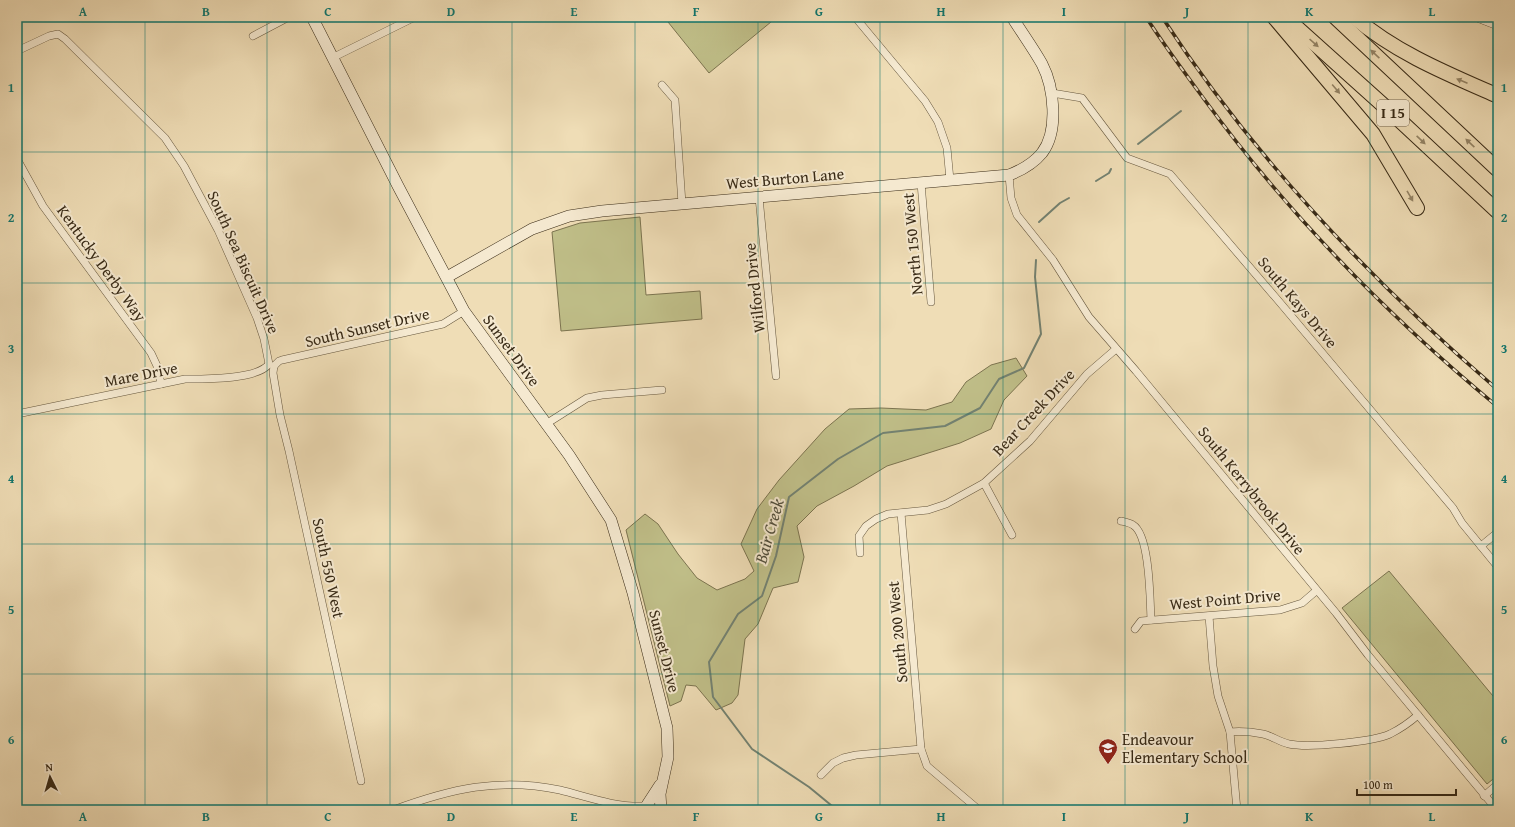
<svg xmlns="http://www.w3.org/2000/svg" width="1515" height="827" font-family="'Gentium Book Plus',serif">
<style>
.green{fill:#c0bf89;stroke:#7c7450}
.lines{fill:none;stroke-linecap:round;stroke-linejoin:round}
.stream{stroke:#738272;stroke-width:2}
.street-casing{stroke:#66573e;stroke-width:8}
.secondary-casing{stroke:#382a16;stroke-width:12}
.highway-casing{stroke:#382a16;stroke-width:16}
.street{stroke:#f5e9d0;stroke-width:7}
.secondary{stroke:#f5e9d0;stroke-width:11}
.highway{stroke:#efddb6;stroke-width:14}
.rail-casing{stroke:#382a16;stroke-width:3.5}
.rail{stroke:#f5e9d0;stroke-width:2;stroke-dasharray:6;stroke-linecap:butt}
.oneway{fill:#948466}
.grid{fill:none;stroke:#0f766e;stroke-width:1;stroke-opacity:0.55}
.labels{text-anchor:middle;stroke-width:4;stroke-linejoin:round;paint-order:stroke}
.shield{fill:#f5e9d0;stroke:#71634e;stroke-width:1}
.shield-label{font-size:15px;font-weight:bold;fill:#382a16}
.street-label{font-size:16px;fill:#382a16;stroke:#f5e9d0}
.poi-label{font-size:16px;fill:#382a16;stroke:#f5e9d0;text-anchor:start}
.water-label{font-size:17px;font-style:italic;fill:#504e3c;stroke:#f5e9d0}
.neatline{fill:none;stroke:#0f766e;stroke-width:1.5}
.grid-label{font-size:13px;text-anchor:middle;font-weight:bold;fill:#0f766e}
</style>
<rect width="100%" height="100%" fill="#efddb6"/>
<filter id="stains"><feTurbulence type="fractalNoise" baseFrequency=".005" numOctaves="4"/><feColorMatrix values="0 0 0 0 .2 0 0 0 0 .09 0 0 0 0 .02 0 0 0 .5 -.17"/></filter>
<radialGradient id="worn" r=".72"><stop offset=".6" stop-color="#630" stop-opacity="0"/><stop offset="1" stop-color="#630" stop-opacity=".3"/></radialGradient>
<g class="green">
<polygon points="664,17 777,17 709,73"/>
<polygon points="640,217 646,295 700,291 702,319 561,331 552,232 580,223"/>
<polygon points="1016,358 1027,376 1004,400 991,429 960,443 887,466 854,486 817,506 797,526 804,557 798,582 773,588 758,624 745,639 738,695 732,703 716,710 696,686 686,685 681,701 670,706 626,530 645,514 658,524 678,554 697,578 717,590 745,579 754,571 741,544 757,509 779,480 825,429 849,409 881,408 926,410 952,402 966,382 991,365"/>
<polygon points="1389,571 1498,702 1498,775 1487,784 1342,608"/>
</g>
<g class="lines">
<g class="stream">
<polyline points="1138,144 1181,111"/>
<polyline points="1096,181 1109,173 1111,169"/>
<polyline points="1039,222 1060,203 1069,198"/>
<polyline points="837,810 809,787 752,749 713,697 709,662 738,614 762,596 776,556 789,497 838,459 883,433 945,426 980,408 999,379 1024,368 1041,334 1035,277 1036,260"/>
</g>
<defs>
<g id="street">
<polyline points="855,17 925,101 938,122 947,148 950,180"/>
<polyline points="253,36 289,17"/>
<polyline points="17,51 49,36 58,34 65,39 165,138 184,166 218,230 257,318 264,339 269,364"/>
<polyline points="334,57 415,17"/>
<polyline points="662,85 675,100 682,204"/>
<polyline points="1052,93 1082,98 1127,158 1170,174 1282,305 1453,508 1462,523 1498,567"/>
<polyline points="17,159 43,206 151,353 158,368 161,384"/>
<polyline points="1009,175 1011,198 1017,215 1053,260 1089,317 1136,371 1336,613 1368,655 1497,810"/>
<polyline points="921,183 931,302"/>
<polyline points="759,197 776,376"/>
<polyline points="274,366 273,373 280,415 289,451 361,781"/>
<polyline points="274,366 279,361 282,360 443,324 464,311"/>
<path d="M 17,414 L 185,379 C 204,379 257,380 269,364"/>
<polyline points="546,424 587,398 602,395 662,390"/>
<polyline points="984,483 1012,535"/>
<polyline points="901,513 921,749 927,766 979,810"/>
<path d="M 1121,521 C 1125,522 1130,523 1133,525 C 1150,535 1150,600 1151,620"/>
<polyline points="1481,546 1498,532"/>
<polyline points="860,553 859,536 866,526 876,519 888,514 928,510 946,504 984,483 1030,441 1087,374 1116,349"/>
<polyline points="1209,616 1213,666 1218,696 1230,732 1237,810"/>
<polyline points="1135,629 1141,621 1280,610 1302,603 1316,591"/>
<path d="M 1230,732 C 1241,731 1252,732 1263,734 C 1272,736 1280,742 1289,744 C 1309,748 1372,742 1390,734 C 1400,729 1409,723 1418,715"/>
<polyline points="821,775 833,763 843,758 856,755 921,749"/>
<polyline points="1484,796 1498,784"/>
<path d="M 393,810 C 450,789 499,777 560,790 C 588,797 614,807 643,806"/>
</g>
<g id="secondary">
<polyline points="312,17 398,186 464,311 569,455 611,520 633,593 667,728 668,757 660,794 661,810"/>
<polyline points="1480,17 1498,24"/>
<path d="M 447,277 L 532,229 L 569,216 L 602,211 L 1009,175 C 1022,170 1033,164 1042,153 C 1059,131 1054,87 1042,64 C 1033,48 1022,33 1012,17"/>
<polyline points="647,805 660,785"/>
</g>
<g id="highway">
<polyline points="1274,17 1373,134 1417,208"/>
<polyline points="1285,17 1393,114 1498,212"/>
<polyline points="1335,17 1498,170"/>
<path d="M 1354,17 C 1396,53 1448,74 1498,96"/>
</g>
</defs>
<use href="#street" class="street-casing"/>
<use href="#secondary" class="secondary-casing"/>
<use href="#highway" class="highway-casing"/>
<use href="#street" class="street"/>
<use href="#secondary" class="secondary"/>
<use href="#highway" class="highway"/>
<defs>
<g id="rail">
<path d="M 1146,17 C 1164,45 1184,72 1204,99 C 1288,214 1388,316 1498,407"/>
<path d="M 1162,17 C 1254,158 1371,281 1498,390"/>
</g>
</defs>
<use href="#rail" class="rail-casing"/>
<use href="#rail" class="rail"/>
</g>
<defs><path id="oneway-solid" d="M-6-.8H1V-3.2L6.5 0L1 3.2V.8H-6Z"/></defs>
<g class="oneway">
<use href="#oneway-solid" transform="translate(1314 43) rotate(42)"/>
<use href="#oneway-solid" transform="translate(1375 54) rotate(-137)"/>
<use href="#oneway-solid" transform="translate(1462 81) rotate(-157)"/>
<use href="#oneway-solid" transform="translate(1336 89) rotate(50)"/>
<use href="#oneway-solid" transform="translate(1421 140) rotate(43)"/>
<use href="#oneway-solid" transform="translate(1470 143) rotate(-137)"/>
<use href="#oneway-solid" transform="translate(1410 196) rotate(60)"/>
</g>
<path class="grid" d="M 145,17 L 145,810M 267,17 L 267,810M 390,17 L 390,810M 512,17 L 512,810M 635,17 L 635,810M 758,17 L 758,810M 880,17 L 880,810M 1003,17 L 1003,810M 1125,17 L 1125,810M 1248,17 L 1248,810M 1370,17 L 1370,810M 17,152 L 1498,152M 17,283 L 1498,283M 17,414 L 1498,414M 17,544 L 1498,544M 17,674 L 1498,674"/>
<defs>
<symbol id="school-pin" viewBox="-11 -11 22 30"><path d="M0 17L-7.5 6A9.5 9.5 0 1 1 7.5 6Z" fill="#8f2418" stroke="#f5e9d0"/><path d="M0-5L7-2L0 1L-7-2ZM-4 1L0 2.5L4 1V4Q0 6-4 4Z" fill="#fff"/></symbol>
</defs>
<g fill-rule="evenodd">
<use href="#school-pin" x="1097" y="737" width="22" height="30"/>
</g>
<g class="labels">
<rect class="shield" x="1377" y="100" width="32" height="26" rx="3"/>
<g class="shield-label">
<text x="1393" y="118">I 15</text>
</g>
<g class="street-label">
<text transform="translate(785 178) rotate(-5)" y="6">West Burton Lane</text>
<text transform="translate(912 244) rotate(-95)" y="6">North 150 West</text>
<text transform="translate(244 262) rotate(66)" y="6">South Sea Biscuit Drive</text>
<text transform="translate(102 263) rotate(54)" y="6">Kentucky Derby Way</text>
<text transform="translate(754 288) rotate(-96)" y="6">Wilford Drive</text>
<text transform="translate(1298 302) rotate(50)" y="6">South Kays Drive</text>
<text transform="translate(367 327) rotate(-13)" y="6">South Sunset Drive</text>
<text transform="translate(512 350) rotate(54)" y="6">Sunset Drive</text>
<text transform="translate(141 374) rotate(-11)" y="6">Mare Drive</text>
<text transform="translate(1033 412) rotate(-47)" y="6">Bear Creek Drive</text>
<text transform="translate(1252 490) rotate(51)" y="6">South Kerrybrook Drive</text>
<text transform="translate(329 568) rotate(78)" y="6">South 550 West</text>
<text transform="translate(1225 599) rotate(-5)" y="6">West Point Drive</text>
<text transform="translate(897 632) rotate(-95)" y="6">South 200 West</text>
<text transform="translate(665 651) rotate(76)" y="6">Sunset Drive</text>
</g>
<g class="poi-label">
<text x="1122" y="745">Endeavour<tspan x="1122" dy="18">Elementary School</tspan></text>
</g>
<g class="water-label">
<text transform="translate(769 531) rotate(-74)" y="6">Bair Creek</text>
</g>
</g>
<rect width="1515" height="827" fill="none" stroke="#efddb6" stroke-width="44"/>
<g transform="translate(50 777) rotate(355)" stroke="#f5e9d0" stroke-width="3" paint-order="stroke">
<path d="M0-3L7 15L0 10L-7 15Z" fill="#382a16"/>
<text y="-6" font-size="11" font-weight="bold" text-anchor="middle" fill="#382a16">N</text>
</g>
<path d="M1357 789v6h99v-6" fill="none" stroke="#382a16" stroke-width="2"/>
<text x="1363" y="789" font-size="12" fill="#382a16" stroke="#f5e9d0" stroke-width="3" paint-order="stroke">100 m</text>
<rect x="22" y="22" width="1471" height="783" class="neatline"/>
<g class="grid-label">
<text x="83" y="16">A</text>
<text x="206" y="16">B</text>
<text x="328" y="16">C</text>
<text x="451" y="16">D</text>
<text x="574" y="16">E</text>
<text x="696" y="16">F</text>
<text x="819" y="16">G</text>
<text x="941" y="16">H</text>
<text x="1064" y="16">I</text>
<text x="1187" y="16">J</text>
<text x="1309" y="16">K</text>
<text x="1432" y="16">L</text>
<text x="11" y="92">1</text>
<text x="1504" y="92">1</text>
<text x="11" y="222">2</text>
<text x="1504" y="222">2</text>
<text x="11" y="353">3</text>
<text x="1504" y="353">3</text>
<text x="11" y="483">4</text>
<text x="1504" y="483">4</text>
<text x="11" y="614">5</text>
<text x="1504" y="614">5</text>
<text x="11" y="744">6</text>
<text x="1504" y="744">6</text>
<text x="83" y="821">A</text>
<text x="206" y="821">B</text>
<text x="328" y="821">C</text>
<text x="451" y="821">D</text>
<text x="574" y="821">E</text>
<text x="696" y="821">F</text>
<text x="819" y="821">G</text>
<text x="941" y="821">H</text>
<text x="1064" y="821">I</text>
<text x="1187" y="821">J</text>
<text x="1309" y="821">K</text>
<text x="1432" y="821">L</text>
</g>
<rect width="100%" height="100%" filter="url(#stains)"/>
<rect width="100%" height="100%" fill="url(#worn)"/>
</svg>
